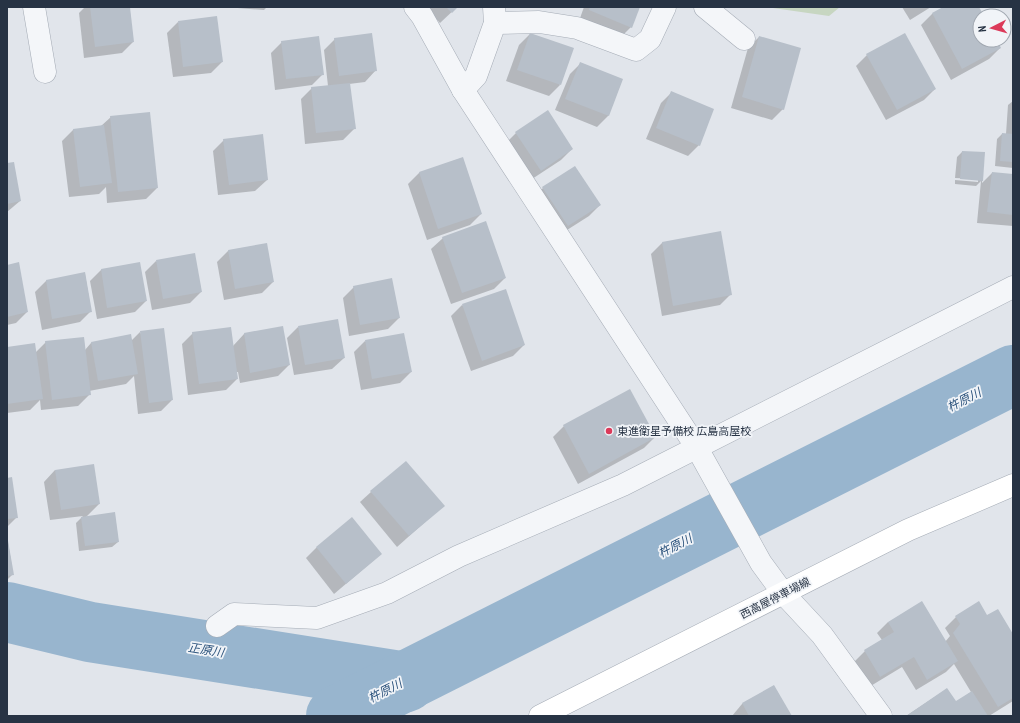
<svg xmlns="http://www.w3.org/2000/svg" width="1020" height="723" font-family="'PT Sans Narrow','Noto Sans JP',sans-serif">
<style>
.green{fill:#c7d6c1}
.shadow{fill:#0003}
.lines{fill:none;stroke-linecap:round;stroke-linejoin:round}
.river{stroke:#98b5ce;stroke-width:60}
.building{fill:#b7bfc9}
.minor-casing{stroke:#a5acb6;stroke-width:23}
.tertiary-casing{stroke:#a5acb6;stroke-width:23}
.secondary-casing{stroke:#a5acb6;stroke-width:23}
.minor{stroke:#f4f6f9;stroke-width:22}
.tertiary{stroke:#f4f6f9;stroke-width:22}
.secondary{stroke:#fff;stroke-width:22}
.poi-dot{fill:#dc3a5a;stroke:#f1f4f8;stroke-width:1.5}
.labels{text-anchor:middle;stroke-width:3.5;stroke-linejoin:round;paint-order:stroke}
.poi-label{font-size:11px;fill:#273344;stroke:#f1f4f8;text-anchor:start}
.street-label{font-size:11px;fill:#273344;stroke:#f1f4f8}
.water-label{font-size:12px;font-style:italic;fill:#2d547d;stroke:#f1f4f8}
</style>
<rect width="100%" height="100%" fill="#e1e5eb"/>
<polygon class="green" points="766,7 840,7 829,16"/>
<g class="shadow">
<polygon points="85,7 129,7 133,42 122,53 84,58 79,13"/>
<polygon points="225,7 267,7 264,10"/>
<polygon points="425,7 457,7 440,23"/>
<polygon points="584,7 639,7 631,27 620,38 579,21"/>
<polygon points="902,7 931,7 910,20"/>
<polygon points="945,7 978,7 983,16 980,16 980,40 996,40 1000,48 989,59 951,80 921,25 932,14"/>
<polygon points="178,22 222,62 211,73 173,77 167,33"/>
<polygon points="530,34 560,85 549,96 506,81 519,45"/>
<polygon points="759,37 783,109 772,120 731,108 748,48"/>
<polygon points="335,39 376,70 365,82 349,84 355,128 343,140 305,144 301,99 312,88 328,86 324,50"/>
<polygon points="282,42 323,74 312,85 275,90 271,53"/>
<polygon points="867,55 935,89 924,100 886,120 856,66"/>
<polygon points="581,63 622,80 608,116 597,127 555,110 570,74"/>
<polygon points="672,92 699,145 688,156 646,139 661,103"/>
<polygon points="1013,101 1013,168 995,166 997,139 1002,134 1006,134 1008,105"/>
<polygon points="111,117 157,188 146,199 107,203 106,187 99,194 69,197 62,141 73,130 101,126"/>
<polygon points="516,133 572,149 561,160 529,181 505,144"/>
<polygon points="224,140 267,180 255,191 218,195 213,151"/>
<polygon points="962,152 984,153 982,183 992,173 1013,175 1013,226 977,223 981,181 976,186 955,184 955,180 978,182 978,179 955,178 957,157"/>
<polygon points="462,158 481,214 470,225 427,240 408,184 419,173"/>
<polygon points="7,164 20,201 7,212"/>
<polygon points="543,188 600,205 589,216 556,237 532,199"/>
<polygon points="720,233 731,294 720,305 662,316 651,254 662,243"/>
<polygon points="443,238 505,278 494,289 451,304 431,249"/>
<polygon points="266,244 273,282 262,293 224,300 217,262 228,251"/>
<polygon points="156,261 201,292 190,303 152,310 145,272"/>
<polygon points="139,263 146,301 135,312 97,319 90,281 101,270"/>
<polygon points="7,266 27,312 16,323 7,325"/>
<polygon points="85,274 91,311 80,322 42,330 35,292 46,281"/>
<polygon points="354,287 399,318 388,329 349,336 343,298"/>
<polygon points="462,305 524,345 513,356 471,371 451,316"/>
<polygon points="282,327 289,365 278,376 240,383 238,372 236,372 237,379 226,390 188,395 182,344 193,333 233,346 244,334"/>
<polygon points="298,327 344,358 332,369 294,375 287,338"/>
<polygon points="140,332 172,400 161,411 138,414 134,376 126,384 89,391 89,395 78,406 41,410 40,400 30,410 7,413 7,348 35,353 46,342 85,350 91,343 131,341"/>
<polygon points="365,341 411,372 400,383 361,390 354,352"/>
<polygon points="564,426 655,437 644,448 578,484 553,437"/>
<polygon points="55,470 99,504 86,517 118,542 112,547 79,551 76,523 83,516 50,520 44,482"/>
<polygon points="7,479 17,517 7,527"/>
<polygon points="371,492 443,506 397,547 360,502"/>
<polygon points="7,536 13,574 7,580"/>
<polygon points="317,547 381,554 334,594 306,558"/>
<polygon points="956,617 986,617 1013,636 1013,701 989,716 906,716 947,689 955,703 971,692 954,664 946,672 916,690 902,667 869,687 854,662 865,651 882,640 877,633 888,622 945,642 950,636 945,628"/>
<polygon points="774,686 791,716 732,716 742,704"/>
</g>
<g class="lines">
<g class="river">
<polyline points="7,612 90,632 406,682"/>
<polyline points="336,716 1013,375"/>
</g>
</g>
<g class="building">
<polygon points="90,7 130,7 134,42 95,47"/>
<polygon points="446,7 458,7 452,13"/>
<polygon points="590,7 640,7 632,28 589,10"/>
<polygon points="943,7 979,7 984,16 980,16 980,40 997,40 1001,48 962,69 932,13"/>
<polygon points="217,16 223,62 183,67 178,21"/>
<polygon points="372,33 377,71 339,76 334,38"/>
<polygon points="530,33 574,48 561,85 517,70"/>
<polygon points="905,33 936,89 897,110 866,54"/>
<polygon points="319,36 324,75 286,79 281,41"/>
<polygon points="759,36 801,48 784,110 742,97"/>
<polygon points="580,62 623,79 609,116 565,99"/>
<polygon points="350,83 356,129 316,133 311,87"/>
<polygon points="671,91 714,109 700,146 656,128"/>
<polygon points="548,110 573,149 541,171 515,132"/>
<polygon points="150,112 158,188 118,192 110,116"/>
<polygon points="104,125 112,183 80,187 73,129"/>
<polygon points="1002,133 1013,134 1013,162 1000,161"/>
<polygon points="263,134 268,180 229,185 223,139"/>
<polygon points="962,151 985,152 983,181 960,179"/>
<polygon points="463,157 482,214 438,229 419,172"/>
<polygon points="14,162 21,201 7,204 7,163"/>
<polygon points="575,166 601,205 568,226 542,187"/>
<polygon points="992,172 1013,174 1013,215 987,212"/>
<polygon points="486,221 506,278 462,293 442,237"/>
<polygon points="721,231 732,295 673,306 662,242"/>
<polygon points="267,243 274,282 235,289 228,250"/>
<polygon points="195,253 202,292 163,299 156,260"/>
<polygon points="19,262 28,312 7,317 7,265"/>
<polygon points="140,262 147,301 107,308 101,269"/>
<polygon points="85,272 92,312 52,319 46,280"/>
<polygon points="392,278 400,318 360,325 353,286"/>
<polygon points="506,289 525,345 482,361 462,304"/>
<polygon points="338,319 345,358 305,365 298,326"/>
<polygon points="283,326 290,365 250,373 244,333"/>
<polygon points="231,327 238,379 199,384 192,332"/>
<polygon points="164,328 173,400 149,403 140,331"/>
<polygon points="404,333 412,372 372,379 365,340"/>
<polygon points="131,334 138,374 98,381 91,342"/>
<polygon points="84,337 91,395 52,400 45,341"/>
<polygon points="35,343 43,399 7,404 7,347"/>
<polygon points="630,389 656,437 589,474 563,425"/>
<polygon points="406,461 445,506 409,536 370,491"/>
<polygon points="94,464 100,504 61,510 55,470"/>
<polygon points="12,477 18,518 7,519 7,478"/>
<polygon points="115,512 119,542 85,546 81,517"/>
<polygon points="352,517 382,554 346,584 316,547"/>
<polygon points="7,535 14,575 7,576"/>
<polygon points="922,601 958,661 927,680 914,657 880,677 864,650 894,632 888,622"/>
<polygon points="979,601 987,615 998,609 1013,634 1013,698 998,707 953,633 960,624 955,616"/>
<polygon points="774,685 792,716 749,716 742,703"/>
<polygon points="947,688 956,701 972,691 988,716 906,716"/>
</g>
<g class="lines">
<defs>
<g id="minor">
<polyline points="34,7 45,72"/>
<polyline points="705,7 744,39"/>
<polyline points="495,23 539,22 577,28 636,50 650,39 665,7"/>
<polyline points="463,90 476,76 495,23 494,7"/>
<polyline points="217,626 234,614 317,618 387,593 459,556 623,485 1013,287"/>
</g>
<polyline id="tertiary" points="415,7 422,16 463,90 697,448 761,563 783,593 822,635 881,716"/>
<polyline id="secondary" points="540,716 908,530 1013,485"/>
</defs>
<use href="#minor" class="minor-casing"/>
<use href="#tertiary" class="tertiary-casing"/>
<use href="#secondary" class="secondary-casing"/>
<use href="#minor" class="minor"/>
<use href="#tertiary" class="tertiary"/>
<use href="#secondary" class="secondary"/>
</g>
<circle class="poi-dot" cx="609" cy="431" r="4"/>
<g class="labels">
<g class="poi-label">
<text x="617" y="435">東進衛星予備校 広島高屋校</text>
</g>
<g class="street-label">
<text transform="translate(775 598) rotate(-27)" y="4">西高屋停車場線</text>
</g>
<g class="water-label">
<text transform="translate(964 400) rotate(-27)" y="4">杵原川</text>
<text transform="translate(675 546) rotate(-27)" y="4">杵原川</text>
<text transform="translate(206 650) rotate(9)" y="4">正原川</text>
<text transform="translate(385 691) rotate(-27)" y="4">杵原川</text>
</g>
</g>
<rect width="1020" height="723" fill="none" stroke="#273344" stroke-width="16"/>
<g transform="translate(992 28) rotate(264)"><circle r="19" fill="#f1f4f8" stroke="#a0a7b0"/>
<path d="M0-3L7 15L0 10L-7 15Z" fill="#dc3a5a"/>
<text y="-6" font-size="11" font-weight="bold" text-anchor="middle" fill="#273344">N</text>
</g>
</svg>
